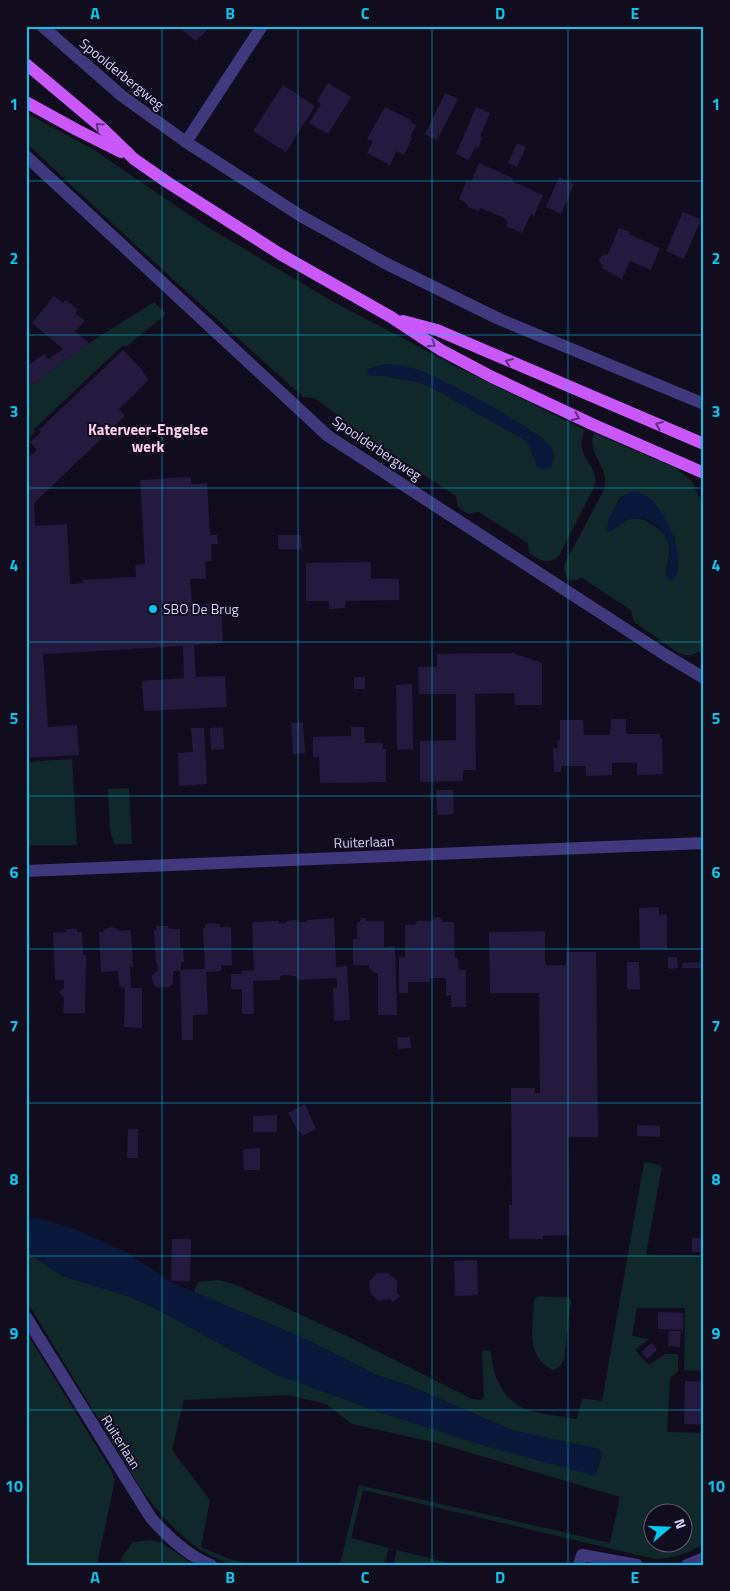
<svg xmlns="http://www.w3.org/2000/svg" width="730" height="1591" font-family="'Titillium Web',sans-serif">
<style>
.green{fill:#102829;fill-rule:evenodd}
.water{fill:#0a183b}
.building{fill:#241a3f}
.lines{fill:none;stroke-linecap:round;stroke-linejoin:round}
.minor{stroke:#41397d;stroke-width:12}
.major{stroke:#c957fa;stroke-width:12}
.oneway{stroke:#642e82}
.grid{fill:none;stroke:#07c7ef;stroke-width:1;stroke-opacity:0.55}
.poi-dot{fill:#07c7ef;stroke:#110d1f;stroke-width:2}
.labels{text-anchor:middle;stroke-width:4;stroke-linejoin:round;paint-order:stroke}
.street-label{font-size:14px;fill:#d6cdfd;stroke:#110d1f}
.poi-label{font-size:14px;fill:#d6cdfd;stroke:#110d1f;text-anchor:start}
.neighbourhood-label{font-size:15px;font-weight:bold;fill:#fecee9;stroke:#110d1f}
.neatline{fill:none;stroke:#07c7ef;stroke-width:2}
.grid-label{font-size:16px;text-anchor:middle;font-weight:bold;fill:#07c7ef}
</style>
<rect width="100%" height="100%" fill="#110d1f"/>
<g class="green">
<path d="M 26,113 L 94,150 L 204,225 L 332,301 L 455,366 L 585,430 C 572,457 599,463 595,485 L 559,556 C 548,566 539,560 529,553 L 528,543 L 478,512 L 468,514 L 458,507 L 456,496 L 357,431 L 315,398 L 303,397 L 153,261 L 26,143 ZM 385,364 L 418,370 L 441,380 L 524,426 L 543,439 L 552,449 L 533,457 L 531,449 L 525,440 L 436,390 L 419,382 L 384,376 L 369,375 L 369,369 Z"/>
<polygon points="154,302 166,314 126,347 123,345 34,429 35,432 26,440 26,389 89,343"/>
<path d="M 594,433 L 676,468 L 692,482 L 701,501 L 703,515 L 704,649 C 695,655 689,657 679,653 L 634,622 L 631,610 L 582,578 L 571,581 C 565,577 564,572 564,565 L 604,490 C 611,466 586,456 594,433 ZM 624,495 L 675,538 L 669,579 C 664,573 667,568 668,561 C 673,540 664,530 646,521 C 633,514 622,522 611,531 L 608,522 L 619,499 Z"/>
<polygon points="72,759 77,845 26,845 26,762"/>
<polygon points="129,788 132,844 114,844 110,830 108,789"/>
<path d="M 646,1162 L 662,1166 L 646,1255 L 704,1256 L 704,1371 L 684,1370 L 685,1308 L 637,1308 L 632,1336 L 649,1339 L 635,1350 L 649,1365 L 665,1354 L 678,1354 L 678,1371 L 670,1379 L 667,1432 L 704,1433 L 704,1543 C 689,1554 673,1558 655,1559 L 363,1490 L 351,1538 L 389,1548 L 384,1565 L 340,1565 L 359,1485 L 610,1543 L 620,1497 L 437,1443 L 352,1424 L 326,1404 L 288,1395 L 184,1400 L 172,1450 L 210,1500 L 201,1547 L 229,1559 L 256,1565 C 251,1565 245,1565 240,1565 C 198,1560 162,1518 139,1486 L 26,1300 L 26,1252 L 62,1276 L 125,1295 L 157,1309 L 273,1373 L 382,1413 L 596,1474 L 602,1453 L 512,1430 L 410,1386 L 376,1375 L 303,1338 L 194,1292 L 198,1282 L 219,1280 L 234,1284 L 351,1338 L 472,1399 L 481,1400 L 484,1398 L 482,1350 L 491,1351 C 492,1375 503,1402 528,1410 C 543,1415 561,1416 577,1419 L 582,1398 L 602,1401 L 644,1163 ZM 652,1514 L 682,1514 L 682,1544 L 652,1544 Z"/>
<path d="M 539,1296 C 549,1298 564,1296 570,1298 L 571,1301 L 564,1360 L 559,1367 L 553,1370 C 525,1357 533,1326 534,1300 L 535,1298 Z"/>
<polygon points="26,1332 111,1470 115,1480 97,1565 26,1565"/>
<polygon points="150,1540 160,1542 194,1565 120,1565 122,1557 133,1542"/>
<polygon points="397,1550 458,1565 393,1565"/>
</g>
<g class="water">
<path d="M 385,364 C 396,365 408,366 419,370 C 443,379 541,430 552,449 C 555,455 554,461 551,467 L 543,469 L 537,467 L 531,449 L 525,440 L 436,390 L 419,382 L 384,376 L 369,375 L 367,372 L 369,369 Z"/>
<path d="M 630,492 C 636,492 640,492 645,495 C 665,507 680,545 678,567 C 677,574 677,578 672,580 L 667,577 C 665,568 670,560 670,550 C 669,534 652,516 635,518 C 626,519 618,525 611,531 L 609,532 L 607,530 C 608,516 618,498 630,492 Z"/>
<polygon points="36,1218 69,1227 93,1237 128,1253 173,1283 303,1338 376,1375 410,1386 512,1430 600,1449 602,1453 596,1474 592,1475 478,1444 382,1413 272,1373 157,1309 125,1295 62,1276 26,1252 26,1219"/>
</g>
<g class="building">
<polygon points="185,26 210,26 201,37 200,36 196,41 182,30"/>
<polygon points="328,83 351,97 328,134 309,123 321,104 317,101"/>
<polygon points="283,85 315,106 286,152 253,131"/>
<polygon points="445,93 458,99 437,140 425,134"/>
<polygon points="385,107 411,120 410,122 416,125 410,137 412,138 404,155 396,151 390,165 367,153 373,141 367,139"/>
<polygon points="476,107 490,113 480,137 482,138 478,149 475,147 469,160 456,154"/>
<polygon points="517,143 526,147 517,167 508,163"/>
<polygon points="479,163 513,178 512,181 543,195 534,216 531,214 522,233 506,226 508,222 504,218 481,208 478,211 468,207 466,203 459,199 467,180 471,182"/>
<polygon points="559,177 574,184 561,214 546,207"/>
<polygon points="683,212 701,219 684,259 666,251"/>
<polygon points="619,228 630,232 629,234 660,248 651,270 630,261 622,279 602,268 603,266 599,261 602,255 608,254"/>
<polygon points="54,296 63,303 66,300 78,310 75,313 85,321 75,332 89,343 26,389 26,367 44,354 48,359 63,349 32,323"/>
<polygon points="123,350 144,372 143,373 149,380 119,409 125,416 34,503 35,526 67,524 70,584 83,583 82,580 136,577 135,565 145,564 140,480 191,477 191,484 207,483 210,535 217,535 218,544 211,544 212,561 205,562 206,579 190,579 192,605 220,603 221,604 223,643 194,645 196,677 225,676 227,707 144,711 142,681 184,678 183,646 43,654 48,727 77,725 79,755 26,758 26,460 37,450 30,442 41,432 39,430"/>
<polygon points="278,535 301,535 302,549 278,549"/>
<polygon points="371,562 371,579 399,579 399,600 346,601 345,608 329,609 329,601 306,601 306,563"/>
<polygon points="515,653 515,654 542,663 542,705 515,705 514,693 475,694 476,770 463,770 463,781 420,782 420,741 456,740 456,694 419,694 418,667 437,667 437,654"/>
<rect x="354" y="677" width="11" height="12"/>
<polygon points="412,684 413,749 397,750 396,685"/>
<polygon points="611,719 626,719 626,734 660,734 660,738 662,738 663,774 637,775 637,763 612,763 612,775 586,776 586,766 561,766 561,772 554,772 553,748 558,748 557,741 560,741 560,720 583,720 584,735 610,735"/>
<polygon points="303,722 305,753 293,754 291,723"/>
<polygon points="223,727 224,749 211,750 210,728"/>
<polygon points="351,727 364,727 365,743 383,743 383,749 386,749 386,782 320,783 319,757 313,757 313,737 351,736"/>
<polygon points="191,728 204,728 207,784 179,786 178,753 193,752"/>
<polygon points="436,790 453,790 454,814 437,815"/>
<polygon points="659,907 659,915 667,914 667,949 640,949 639,908"/>
<polygon points="439,917 443,922 454,922 455,958 458,958 459,970 466,970 466,1007 451,1007 451,995 446,996 446,978 430,978 430,982 408,982 408,993 399,993 399,957 405,957 405,925 415,925 417,921 432,921 434,918"/>
<polygon points="334,918 336,967 347,966 350,1020 334,1021 333,988 337,988 337,978 299,980 295,976 284,975 280,976 280,980 253,981 254,1014 242,1014 242,989 231,989 231,974 242,974 241,971 254,970 252,922 279,921 279,923 286,923 287,921 296,920 298,922 307,922 307,920"/>
<polygon points="361,918 366,918 366,921 384,921 384,947 395,946 397,1015 378,1015 378,973 375,973 369,968 369,965 353,965 353,939 357,939 357,922 360,922"/>
<polygon points="212,923 220,925 220,927 231,927 232,965 221,965 221,971 206,972 208,1014 193,1015 193,1040 182,1040 180,971 173,971 173,984 169,987 156,987 153,984 152,976 156,971 158,971 157,963 156,963 154,930 157,930 156,926 168,926 169,929 180,929 180,948 183,948 184,962 181,962 181,970 205,969 203,928 205,928 205,925"/>
<polygon points="112,927 119,930 119,931 131,930 133,967 130,967 131,988 142,988 142,1028 124,1027 125,989 119,985 118,971 101,972 99,932 104,932 103,930"/>
<polygon points="66,929 77,929 77,932 82,932 83,955 86,955 85,1013 63,1013 64,998 59,992 64,987 64,980 55,980 53,933 66,932"/>
<polygon points="545,931 545,965 566,965 566,952 596,952 598,1137 568,1137 569,1235 543,1236 543,1239 509,1239 509,1205 512,1205 511,1088 535,1088 535,1093 540,1093 539,993 490,993 489,932"/>
<polygon points="26,933 29,933 30,947 26,947"/>
<polygon points="668,957 677,957 678,968 668,969"/>
<polygon points="627,962 639,962 640,989 627,989"/>
<polygon points="701,962 701,968 682,968 682,963"/>
<polygon points="397,1037 410,1037 411,1048 398,1049"/>
<polygon points="305,1104 316,1129 302,1136 299,1130 298,1131 288,1113"/>
<polygon points="277,1115 277,1132 253,1132 253,1116"/>
<polygon points="637,1125 660,1126 660,1137 637,1136"/>
<polygon points="128,1129 138,1129 138,1158 127,1158"/>
<polygon points="260,1148 260,1170 244,1170 243,1149"/>
<rect x="692" y="1238" width="12" height="14"/>
<polygon points="172,1239 191,1239 190,1281 171,1281"/>
<polygon points="477,1260 478,1295 455,1296 454,1261"/>
<polygon points="377,1273 388,1273 397,1281 397,1293 400,1296 393,1302 390,1299 378,1301 370,1293 369,1282"/>
<polygon points="658,1312 683,1313 683,1330 658,1329"/>
<polygon points="669,1331 681,1331 680,1347 668,1346"/>
<polygon points="652,1343 657,1350 647,1359 641,1352"/>
<polygon points="685,1381 704,1381 704,1425 684,1424"/>
</g>
<g class="lines">
<g class="minor">
<polyline points="42,26 122,96 186,142 301,216 385,263 499,319 704,404"/>
<polyline points="186,142 262,26"/>
<polyline points="26,156 328,436 667,656 704,678"/>
<polyline points="26,871 704,843"/>
<path d="M 26,1317 L 151,1518 C 167,1536 188,1556 211,1565"/>
<polyline points="579,1565 582,1555 637,1565"/>
<polyline points="687,1565 704,1558"/>
</g>
<g class="major">
<polyline points="26,64 101,127 134,159 167,182 280,254 391,317 441,350 492,377 594,425 704,473"/>
<polyline points="26,102 77,130 121,152"/>
<polyline points="403,321 437,330 704,444"/>
</g>
</g>
<defs><path id="oneway-chevron" d="M-2-3.5L2.5 0L-2 3.5" fill="none" stroke-width="1.6" stroke-linecap="round" stroke-linejoin="round" transform="scale(1.25)"/></defs>
<g class="oneway">
<use href="#oneway-chevron" transform="translate(99 126) rotate(-138)"/>
<use href="#oneway-chevron" transform="translate(432 344) rotate(33)"/>
<use href="#oneway-chevron" transform="translate(509 362) rotate(-157)"/>
<use href="#oneway-chevron" transform="translate(576 417) rotate(25)"/>
<use href="#oneway-chevron" transform="translate(659 425) rotate(-157)"/>
</g>
<path class="grid" d="M 162,26 L 162,1565M 298,26 L 298,1565M 432,26 L 432,1565M 568,26 L 568,1565M 26,181 L 704,181M 26,335 L 704,335M 26,488 L 704,488M 26,642 L 704,642M 26,796 L 704,796M 26,949 L 704,949M 26,1103 L 704,1103M 26,1256 L 704,1256M 26,1410 L 704,1410"/>
<circle class="poi-dot" cx="153" cy="609" r="5"/>
<g class="labels">
<g class="street-label">
<text transform="translate(122 74) rotate(39)" y="5">Spoolderbergweg</text>
<text transform="translate(377 448) rotate(34)" y="5">Spoolderbergweg</text>
<text transform="translate(364 842) rotate(-2)" y="5">Ruiterlaan</text>
<text transform="translate(121 1442) rotate(58)" y="5">Ruiterlaan</text>
</g>
<g class="poi-label">
<text x="163" y="614">SBO De Brug</text>
</g>
<g class="neighbourhood-label">
<text x="148" y="435">Katerveer-Engelse<tspan x="148" dy="17">werk</tspan></text>
</g>
</g>
<rect width="730" height="1591" fill="none" stroke="#110d1f" stroke-width="55"/>
<g transform="translate(668 1528) rotate(71)"><circle r="24" fill="#110d1f" stroke="#605a78"/>
<path d="M0-4L9 19L0 12L-9 19Z" fill="#07c7ef"/>
<text y="-8" font-size="14" font-weight="bold" text-anchor="middle" fill="#d6cdfd">N</text>
</g>
<rect x="28" y="28" width="674" height="1536" class="neatline"/>
<g class="grid-label">
<text x="95" y="19">A</text>
<text x="230" y="19">B</text>
<text x="365" y="19">C</text>
<text x="500" y="19">D</text>
<text x="635" y="19">E</text>
<text x="14" y="110">1</text>
<text x="716" y="110">1</text>
<text x="14" y="264">2</text>
<text x="716" y="264">2</text>
<text x="14" y="417">3</text>
<text x="716" y="417">3</text>
<text x="14" y="571">4</text>
<text x="716" y="571">4</text>
<text x="14" y="724">5</text>
<text x="716" y="724">5</text>
<text x="14" y="878">6</text>
<text x="716" y="878">6</text>
<text x="14" y="1032">7</text>
<text x="716" y="1032">7</text>
<text x="14" y="1185">8</text>
<text x="716" y="1185">8</text>
<text x="14" y="1339">9</text>
<text x="716" y="1339">9</text>
<text x="14" y="1492">10</text>
<text x="716" y="1492">10</text>
<text x="95" y="1583">A</text>
<text x="230" y="1583">B</text>
<text x="365" y="1583">C</text>
<text x="500" y="1583">D</text>
<text x="635" y="1583">E</text>
</g>
</svg>
